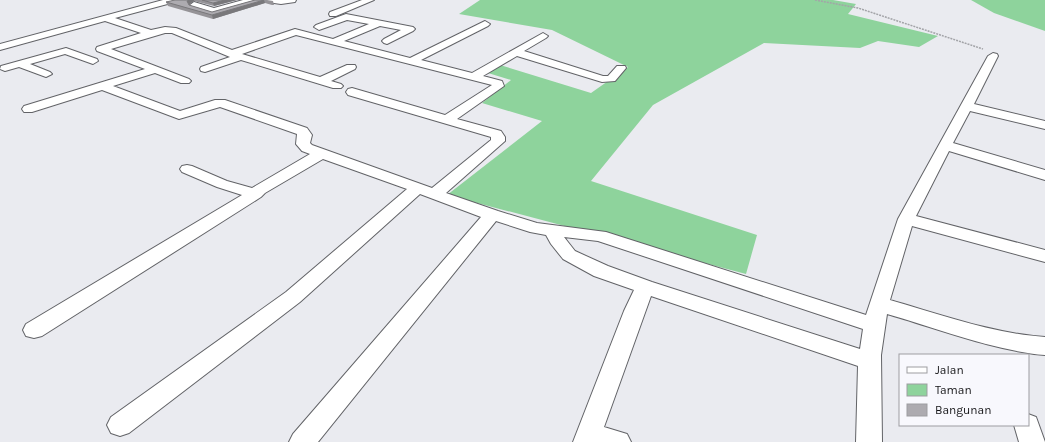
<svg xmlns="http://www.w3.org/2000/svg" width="1045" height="442" font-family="Karla,sans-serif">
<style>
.green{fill:#8ed39c}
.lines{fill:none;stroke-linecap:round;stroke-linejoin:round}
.street-casing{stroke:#626367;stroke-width:2}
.path{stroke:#a3a4a8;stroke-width:1.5;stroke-dasharray:2 1;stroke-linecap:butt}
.street{fill:#fff;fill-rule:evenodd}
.wall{fill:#959397}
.shaded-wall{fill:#79787b}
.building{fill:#adabb0;stroke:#79787b}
</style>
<rect width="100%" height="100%" fill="#eaebf0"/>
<g class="green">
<polygon points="480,0 833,0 856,4 848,14 938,36 919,47 878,41 860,48 764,43 653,105 591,181 757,235 746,274 447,195 542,121 482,103 511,80 488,73 500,65 591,93 628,67 552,30 459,14"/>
<polygon points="971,0 1045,0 1045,31 994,13"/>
</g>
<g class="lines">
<defs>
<g id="street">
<path d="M 163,0 L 176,0 L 175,2 L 115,18 L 151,30 L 165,27 L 176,28 L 232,50 L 295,29 L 333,39 L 369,24 L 347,20 L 319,30 L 314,27 L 316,25 L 346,14 L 413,27 L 415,29 L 413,31 L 387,44 L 384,43 L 382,41 L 384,39 L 401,30 L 380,26 L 344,41 L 410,58 L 485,21 L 490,24 L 488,26 L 421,60 L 472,73 L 543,33 L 548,36 L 546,38 L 524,51 L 603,76 L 608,76 L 617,66 L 625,66 L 626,68 L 615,81 L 602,82 L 517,56 L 483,76 L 502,81 L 504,86 L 457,119 L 501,131 L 505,137 L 505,141 L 446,193 L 498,211 L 537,223 L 606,232 L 866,315 L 898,219 L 988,56 L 993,53 L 997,54 L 998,56 L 974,104 L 1045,121 L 1045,129 L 970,111 L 953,143 L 1045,170 L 1045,180 L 949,151 L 916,216 L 1045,250 L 1045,262 L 912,226 L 890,300 C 939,314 995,334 1045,337 L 1045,355 C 995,351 936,328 887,314 L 881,355 L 882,442 L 856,442 L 858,366 L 651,296 L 604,427 L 627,434 L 631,442 L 573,442 L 624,311 L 634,290 L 594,276 L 563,259 L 551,244 L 546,235 L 530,232 L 496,221 L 318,442 L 289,442 L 293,434 L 481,217 L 420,194 L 300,302 L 129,433 L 120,436 L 111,433 L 107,425 L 111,417 L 286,292 L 407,189 L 323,159 L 265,193 L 261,197 L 42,336 L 34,338 L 26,336 L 23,330 L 26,324 L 242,195 L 217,187 L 182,172 L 180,169 L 182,166 L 187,165 L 192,166 L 227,181 L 252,188 L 310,154 L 302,151 L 296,144 L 297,134 L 220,107 L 179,119 L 102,90 L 32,112 L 24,112 L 22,109 L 24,106 L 145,69 L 97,51 L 96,49 L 97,47 L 141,33 L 105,21 L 0,50 L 0,44 ZM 165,33 L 172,33 L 230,57 L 201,67 L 200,69 L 201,71 L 205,72 L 241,60 L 333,88 L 341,88 L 343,86 L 341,84 L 331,81 L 355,69 L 356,67 L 355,65 L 347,65 L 320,77 L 242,54 L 296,35 L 492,85 L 445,115 L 352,88 L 348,89 L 346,92 L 348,95 L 491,137 L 491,140 L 432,188 L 312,145 L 310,143 L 312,135 L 307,128 L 225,100 L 215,100 L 180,111 L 113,86 L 155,73 L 181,83 L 189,83 L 191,81 L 189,79 L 111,49 ZM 564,237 L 598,241 L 863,329 L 860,349 L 652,282 L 608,266 L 575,251 Z"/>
<polygon points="243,0 256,0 255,2 214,14 191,7 190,5 194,2 214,8"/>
<polygon points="266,0 296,0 295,2 281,4 267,2"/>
<polygon points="362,0 374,0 336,16 330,16 329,14 330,12"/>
<polygon points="66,48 97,59 98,61 93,64 65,54 30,64 50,72 52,74 46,77 19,67 5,71 0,69 1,66"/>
<polygon points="1028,414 1036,417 1045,442 1019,442 1014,425 1028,425"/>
</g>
</defs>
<use href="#street" class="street-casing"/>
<polyline class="path" points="815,0 858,8 983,49"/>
<use href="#street" class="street"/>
</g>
<polygon class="wall" points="175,0 237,0 214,6 194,1 189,4 189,5 212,12 255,0 267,0 273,1 274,5 272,5 265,3 213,19 168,6 166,2"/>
<g class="shaded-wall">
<polygon points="190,0 194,0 194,1 189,5 187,1"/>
<polygon points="225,0 237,0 214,6 213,3"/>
<polygon points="264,0 265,3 213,19 212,15"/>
</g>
<g class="building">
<polygon points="175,0 190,0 187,1 189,5 212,12 255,0 264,0 212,15 166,2"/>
<polygon points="202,0 225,0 213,3"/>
</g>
<rect x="899" y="354" width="130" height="72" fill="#f8f8fd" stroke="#9d9da1"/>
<rect x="907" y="367" width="20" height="6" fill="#ffffff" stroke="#9d9da1"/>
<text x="935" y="374" font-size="12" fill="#151517">Jalan</text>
<rect x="907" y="384" width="20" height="12" fill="#8ed39c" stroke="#9d9da1"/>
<text x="935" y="394" font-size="12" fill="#151517">Taman</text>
<rect x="907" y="404" width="20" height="12" fill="#adabb0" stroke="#9d9da1"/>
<text x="935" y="414" font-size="12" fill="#151517">Bangunan</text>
</svg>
